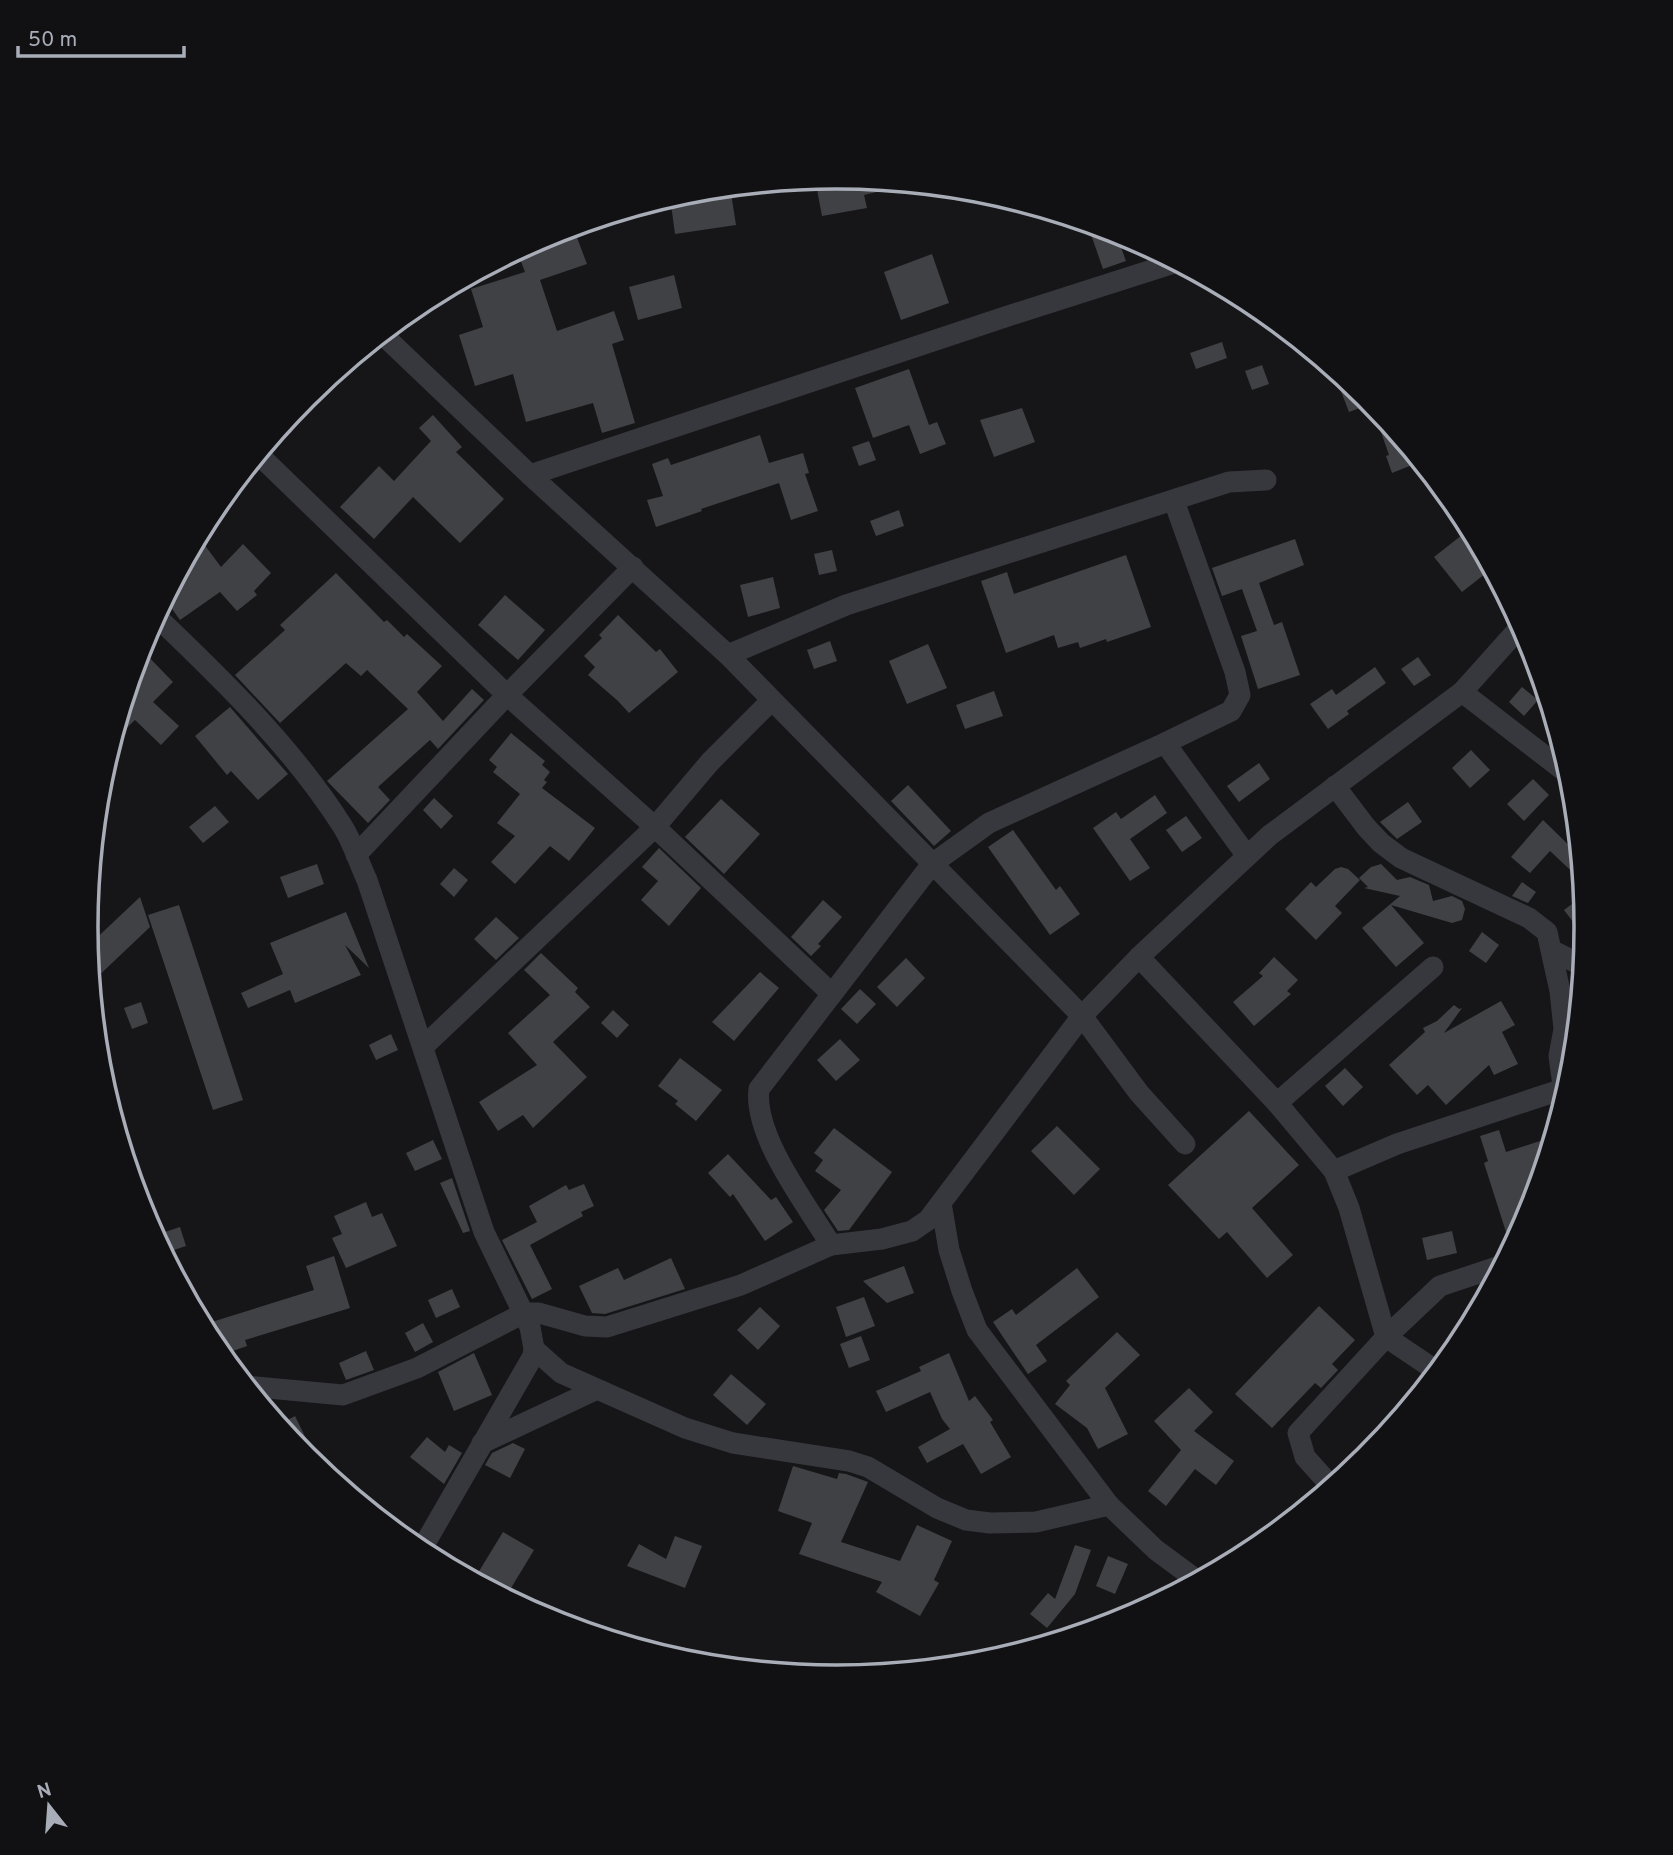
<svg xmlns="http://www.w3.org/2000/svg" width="1673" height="1855" font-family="Overpass,sans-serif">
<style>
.building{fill:#404145}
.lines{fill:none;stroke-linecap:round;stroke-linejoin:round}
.minor{stroke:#37383d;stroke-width:21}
.rim{fill:none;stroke:#a8adb8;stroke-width:3.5}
</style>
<rect width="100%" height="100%" fill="#161618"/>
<g class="building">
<polygon points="837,177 880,181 881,191 864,195 867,208 822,216 815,179"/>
<polygon points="730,187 736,225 675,234 670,197 690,191"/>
<polygon points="1087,223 1115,231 1126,261 1103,269"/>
<polygon points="573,227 587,264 540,280 557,331 614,311 624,340 612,344 635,423 602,433 593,403 526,422 513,374 475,386 459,335 483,327 471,289 525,272 517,251 550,234"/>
<polygon points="932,254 949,303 901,320 884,272"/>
<polygon points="674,275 682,308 638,320 629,287"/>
<polygon points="1222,342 1227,358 1196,369 1190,353"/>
<polygon points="1262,365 1269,384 1252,390 1245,371"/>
<polygon points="1332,368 1368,397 1373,403 1349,412"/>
<polygon points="909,369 929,425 937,422 946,444 920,454 909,425 873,438 855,388"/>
<polygon points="1374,405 1404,441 1412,465 1392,473 1386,456 1389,455 1372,406"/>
<polygon points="1022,408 1035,442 994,457 980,420"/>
<polygon points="433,415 462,447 456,452 504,499 460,543 413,497 374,539 340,507 379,466 394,481 431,441 419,428"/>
<polygon points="760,435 769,463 803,453 809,473 805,474 818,511 791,520 779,483 701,509 702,511 656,527 647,500 663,496 652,464 668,458 671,465"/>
<polygon points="869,441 876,460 859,466 852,447"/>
<polygon points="899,510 904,526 876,536 870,521"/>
<polygon points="1462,535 1490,570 1462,592 1434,557"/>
<polygon points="198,536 221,567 243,544 271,573 254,591 257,595 237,611 220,592 180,620 165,599"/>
<polygon points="1295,539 1304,565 1259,583 1274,625 1282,622 1300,675 1258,689 1241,636 1257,631 1242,589 1222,596 1212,568"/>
<polygon points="832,550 837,571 819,575 814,554"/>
<polygon points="1126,555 1151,627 1107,642 1106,639 1080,648 1078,642 1058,648 1054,635 1006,653 981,581 1007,572 1014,594"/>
<polygon points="336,573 384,622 387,620 404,637 407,634 442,666 417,692 443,721 472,689 484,700 438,749 430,740 378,787 390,800 368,823 327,781 408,709 367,670 361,676 346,663 280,723 235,675 285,630 280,625"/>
<polygon points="773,577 780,608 748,617 740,585"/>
<polygon points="505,595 545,630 518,660 478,625"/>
<polygon points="618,615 656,652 660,649 678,672 629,713 618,701 588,675 595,667 584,656 602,638 599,635"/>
<polygon points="830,641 837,661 814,669 807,650"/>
<polygon points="928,644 947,688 907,704 889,661"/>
<polygon points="140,648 173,682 153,702 179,726 161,745 135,720 112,742"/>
<polygon points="1418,657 1431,675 1414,686 1401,669"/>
<polygon points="1375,667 1386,683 1347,711 1349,714 1328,729 1310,704 1332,689 1336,695"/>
<polygon points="1522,687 1538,700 1524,716 1509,702"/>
<polygon points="994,691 1003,716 965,729 956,705"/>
<polygon points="230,707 288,774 258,800 231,771 227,775 195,736"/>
<polygon points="511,733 545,761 542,765 550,772 544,780 547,782 542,788 595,828 569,861 550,846 515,884 491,862 515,836 497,823 520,794 493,772 497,767 489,760"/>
<polygon points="1471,750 1490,770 1470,788 1452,768"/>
<polygon points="1259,763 1270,779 1239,802 1227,786"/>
<polygon points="1533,779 1549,795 1524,821 1507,804"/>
<polygon points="908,785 951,831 934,846 891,801"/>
<polygon points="1155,795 1167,813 1130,839 1150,868 1130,881 1093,828 1116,812 1121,819"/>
<polygon points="434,798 453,816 441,829 423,810"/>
<polygon points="721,799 760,834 724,874 685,837"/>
<polygon points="1408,802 1422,822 1397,839 1380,822"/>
<polygon points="215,806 229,822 203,843 189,827"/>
<polygon points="1186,816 1202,838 1182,852 1166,830"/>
<polygon points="1543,820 1580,856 1583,882 1550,851 1530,873 1511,857"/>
<polygon points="1013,830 1056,890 1060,886 1080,914 1050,935 988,847"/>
<polygon points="659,848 701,888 669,926 641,900 658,881 642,867"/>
<polygon points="317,864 324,884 288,898 280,877"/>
<polygon points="1381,864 1397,880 1410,877 1429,885 1433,901 1452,896 1462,901 1465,909 1462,920 1452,923 1391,905 1424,943 1396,967 1362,928 1400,896 1364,888 1368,887 1359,878 1371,867"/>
<polygon points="1341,867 1348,869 1360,880 1335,906 1342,913 1316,940 1285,909 1311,882 1316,887 1335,869"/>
<polygon points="454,868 468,880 454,897 440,884"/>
<polygon points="1522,882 1536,892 1528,903 1512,896"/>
<polygon points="1584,895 1587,928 1586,939 1564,910"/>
<polygon points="140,897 150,927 91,983 88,946"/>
<polygon points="823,900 842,917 818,944 821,946 811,956 791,937"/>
<polygon points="179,905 243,1100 213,1110 148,915"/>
<polygon points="346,912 369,968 345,945 361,975 295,1003 290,990 248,1008 241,993 283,974 270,943"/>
<polygon points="496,917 519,938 496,960 474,939"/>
<polygon points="1482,932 1499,945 1486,963 1469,951"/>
<polygon points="541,953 578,988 575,992 590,1007 553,1042 587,1077 533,1128 523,1115 498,1131 479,1102 537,1065 508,1033 550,995 524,970"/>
<polygon points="1274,957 1298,980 1287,991 1291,994 1254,1026 1233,1002 1263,976 1259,973"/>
<polygon points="906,958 925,978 897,1007 877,987"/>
<polygon points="760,972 779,988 734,1041 712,1022"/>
<polygon points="860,989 876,1004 857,1024 841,1009"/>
<polygon points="1501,1001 1515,1025 1502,1032 1518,1064 1494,1075 1489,1065 1446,1105 1428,1085 1417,1095 1389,1065 1425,1032 1423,1028 1437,1021 1454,1005 1459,1009 1462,1008 1444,1033"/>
<polygon points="141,1002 148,1023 132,1029 124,1008"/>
<polygon points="613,1010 629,1025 617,1038 601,1023"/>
<polygon points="391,1034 398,1050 376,1060 369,1045"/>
<polygon points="840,1039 860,1060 836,1081 817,1060"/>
<polygon points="680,1058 722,1090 696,1121 675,1104 678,1101 658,1086"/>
<polygon points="1345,1068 1363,1087 1343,1106 1325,1086"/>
<polygon points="1249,1111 1299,1165 1252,1208 1293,1255 1267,1278 1227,1232 1219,1239 1168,1185"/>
<polygon points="1057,1126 1100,1169 1074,1195 1031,1151"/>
<polygon points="834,1128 892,1172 849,1230 838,1231 824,1210 841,1190 815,1171 823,1160 814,1153"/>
<polygon points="1499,1130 1506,1152 1543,1140 1548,1157 1530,1215 1523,1228 1506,1232 1484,1163 1488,1161 1480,1136"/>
<polygon points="433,1140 442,1159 415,1171 406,1153"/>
<polygon points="728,1154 771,1200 776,1197 793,1222 765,1241 733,1194 730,1197 708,1173"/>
<polygon points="452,1178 470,1231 463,1233 440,1183"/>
<polygon points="584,1184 594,1206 581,1212 583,1216 530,1245 552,1289 532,1299 502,1240 537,1222 529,1206 566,1185 569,1190"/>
<polygon points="366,1202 372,1217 382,1213 397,1246 346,1268 332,1238 342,1234 334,1216"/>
<polygon points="180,1227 186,1246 165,1253 159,1234"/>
<polygon points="1452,1231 1457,1253 1427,1260 1422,1238"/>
<polygon points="334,1256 350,1308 245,1340 247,1346 221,1355 212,1344 202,1325 314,1290 306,1266"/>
<polygon points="671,1258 685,1289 605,1314 592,1313 579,1286 618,1268 624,1280"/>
<polygon points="904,1266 914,1293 887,1303 863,1281"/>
<polygon points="1077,1268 1099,1297 1036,1345 1047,1361 1028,1374 993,1322 1012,1309 1016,1315"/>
<polygon points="452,1289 460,1307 436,1318 428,1300"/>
<polygon points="864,1297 875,1326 846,1337 836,1307"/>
<polygon points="1319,1306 1355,1340 1332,1364 1338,1370 1321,1388 1315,1383 1272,1428 1235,1394"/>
<polygon points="760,1307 780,1326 758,1350 737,1330"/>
<polygon points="423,1323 433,1342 415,1352 405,1333"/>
<polygon points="1117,1332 1140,1355 1105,1388 1128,1434 1098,1449 1087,1428 1055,1404 1070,1385 1066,1381"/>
<polygon points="861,1336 870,1360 849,1368 840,1344"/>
<polygon points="366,1351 374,1370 346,1380 339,1363"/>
<polygon points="474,1353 492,1395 454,1411 438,1372"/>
<polygon points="949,1353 969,1401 975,1396 993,1420 990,1422 1011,1457 981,1474 963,1444 927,1463 918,1447 950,1429 942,1419 930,1392 886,1412 876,1391 921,1371 919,1367"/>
<polygon points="731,1374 766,1404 747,1425 713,1395"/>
<polygon points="1189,1388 1213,1412 1194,1431 1234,1461 1216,1485 1195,1469 1166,1506 1148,1491 1181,1450 1154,1421"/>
<polygon points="295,1416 317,1461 313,1464 278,1425"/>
<polygon points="427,1437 445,1452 449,1445 462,1453 444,1484 410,1457"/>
<polygon points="513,1443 525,1449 510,1478 485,1465 492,1453"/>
<polygon points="793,1466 837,1479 839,1473 846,1474 868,1482 841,1542 900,1561 917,1525 952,1541 934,1580 939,1583 920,1616 876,1592 882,1582 799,1554 812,1523 778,1511"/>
<polygon points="503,1532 534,1550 505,1598 473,1581"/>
<polygon points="675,1536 702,1546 685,1588 627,1566 639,1544 666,1559"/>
<polygon points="1075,1545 1091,1550 1075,1594 1047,1628 1030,1614 1048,1593 1055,1599"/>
<polygon points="1108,1556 1128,1564 1115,1594 1096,1586"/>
</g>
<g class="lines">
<g class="minor">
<polyline points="382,334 530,475 728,655 1082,1016 1139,1093 1185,1144"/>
<polyline points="258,454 507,695 655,827 832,994"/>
<polyline points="530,475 1008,316 1177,262"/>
<path d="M 156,616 C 223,680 293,748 343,827 C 353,843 359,863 367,880 L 484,1232 L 530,1327 L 534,1349 L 533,1356 L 420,1552"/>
<polyline points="728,655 846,605 1229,482 1266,480"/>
<polyline points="1462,692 1572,777"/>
<polyline points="1165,743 1247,856"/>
<polyline points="1335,786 1366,827 1381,843 1401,858 1529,918 1547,932 1560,991 1564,1029 1559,1056 1565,1100"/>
<polyline points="356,855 507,695 633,567"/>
<polyline points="1551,950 1583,966"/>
<polyline points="1139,957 1277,1103 1334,1171 1349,1208 1386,1337 1438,1372"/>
<polyline points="423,1047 655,827 710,762 771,701"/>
<polyline points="1277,1103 1433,967"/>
<polyline points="1334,1171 1397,1144 1563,1089"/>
<polyline points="941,1203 949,1250 962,1291 977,1330 1109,1505 1156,1550 1198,1581"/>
<path d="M 831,1245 C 807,1205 753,1136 759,1089 L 932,864 L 989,823 L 1165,743 L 1231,711 L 1240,695 L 1235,672 L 1174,501"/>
<polyline points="534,1349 561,1373 685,1428 733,1443 849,1461 868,1467 937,1508 966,1520 990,1523 1036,1522 1109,1505"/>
<polyline points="246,1386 343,1395 417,1368 524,1313 539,1313 585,1326 607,1327 741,1285 831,1245 882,1239 912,1231 928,1220 1082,1016 1139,957 1270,835 1462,692 1522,625"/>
<polyline points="482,1443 595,1390"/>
<polyline points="1332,1487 1305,1457 1298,1433 1386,1337 1440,1286 1503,1265"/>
</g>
</g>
<path d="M0 0H1673V1855H0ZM98 927a738 738 0 1 1 1476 0a738 738 0 1 1-1476 0Z" fill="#111113" fill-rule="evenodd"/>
<path class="rim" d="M98 927a738 738 0 1 1 1476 0a738 738 0 1 1-1476 0Z"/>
<g transform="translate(49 1806) rotate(343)" stroke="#111113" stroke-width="5" paint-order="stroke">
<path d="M0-5L12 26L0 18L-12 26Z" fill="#a8adb8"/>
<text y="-10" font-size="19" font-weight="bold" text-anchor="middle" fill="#a8adb8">N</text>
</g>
<path d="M18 46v10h166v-10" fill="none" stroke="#a8adb8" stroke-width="3.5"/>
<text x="28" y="46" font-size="21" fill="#a8adb8" stroke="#111113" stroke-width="5" paint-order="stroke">50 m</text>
</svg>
